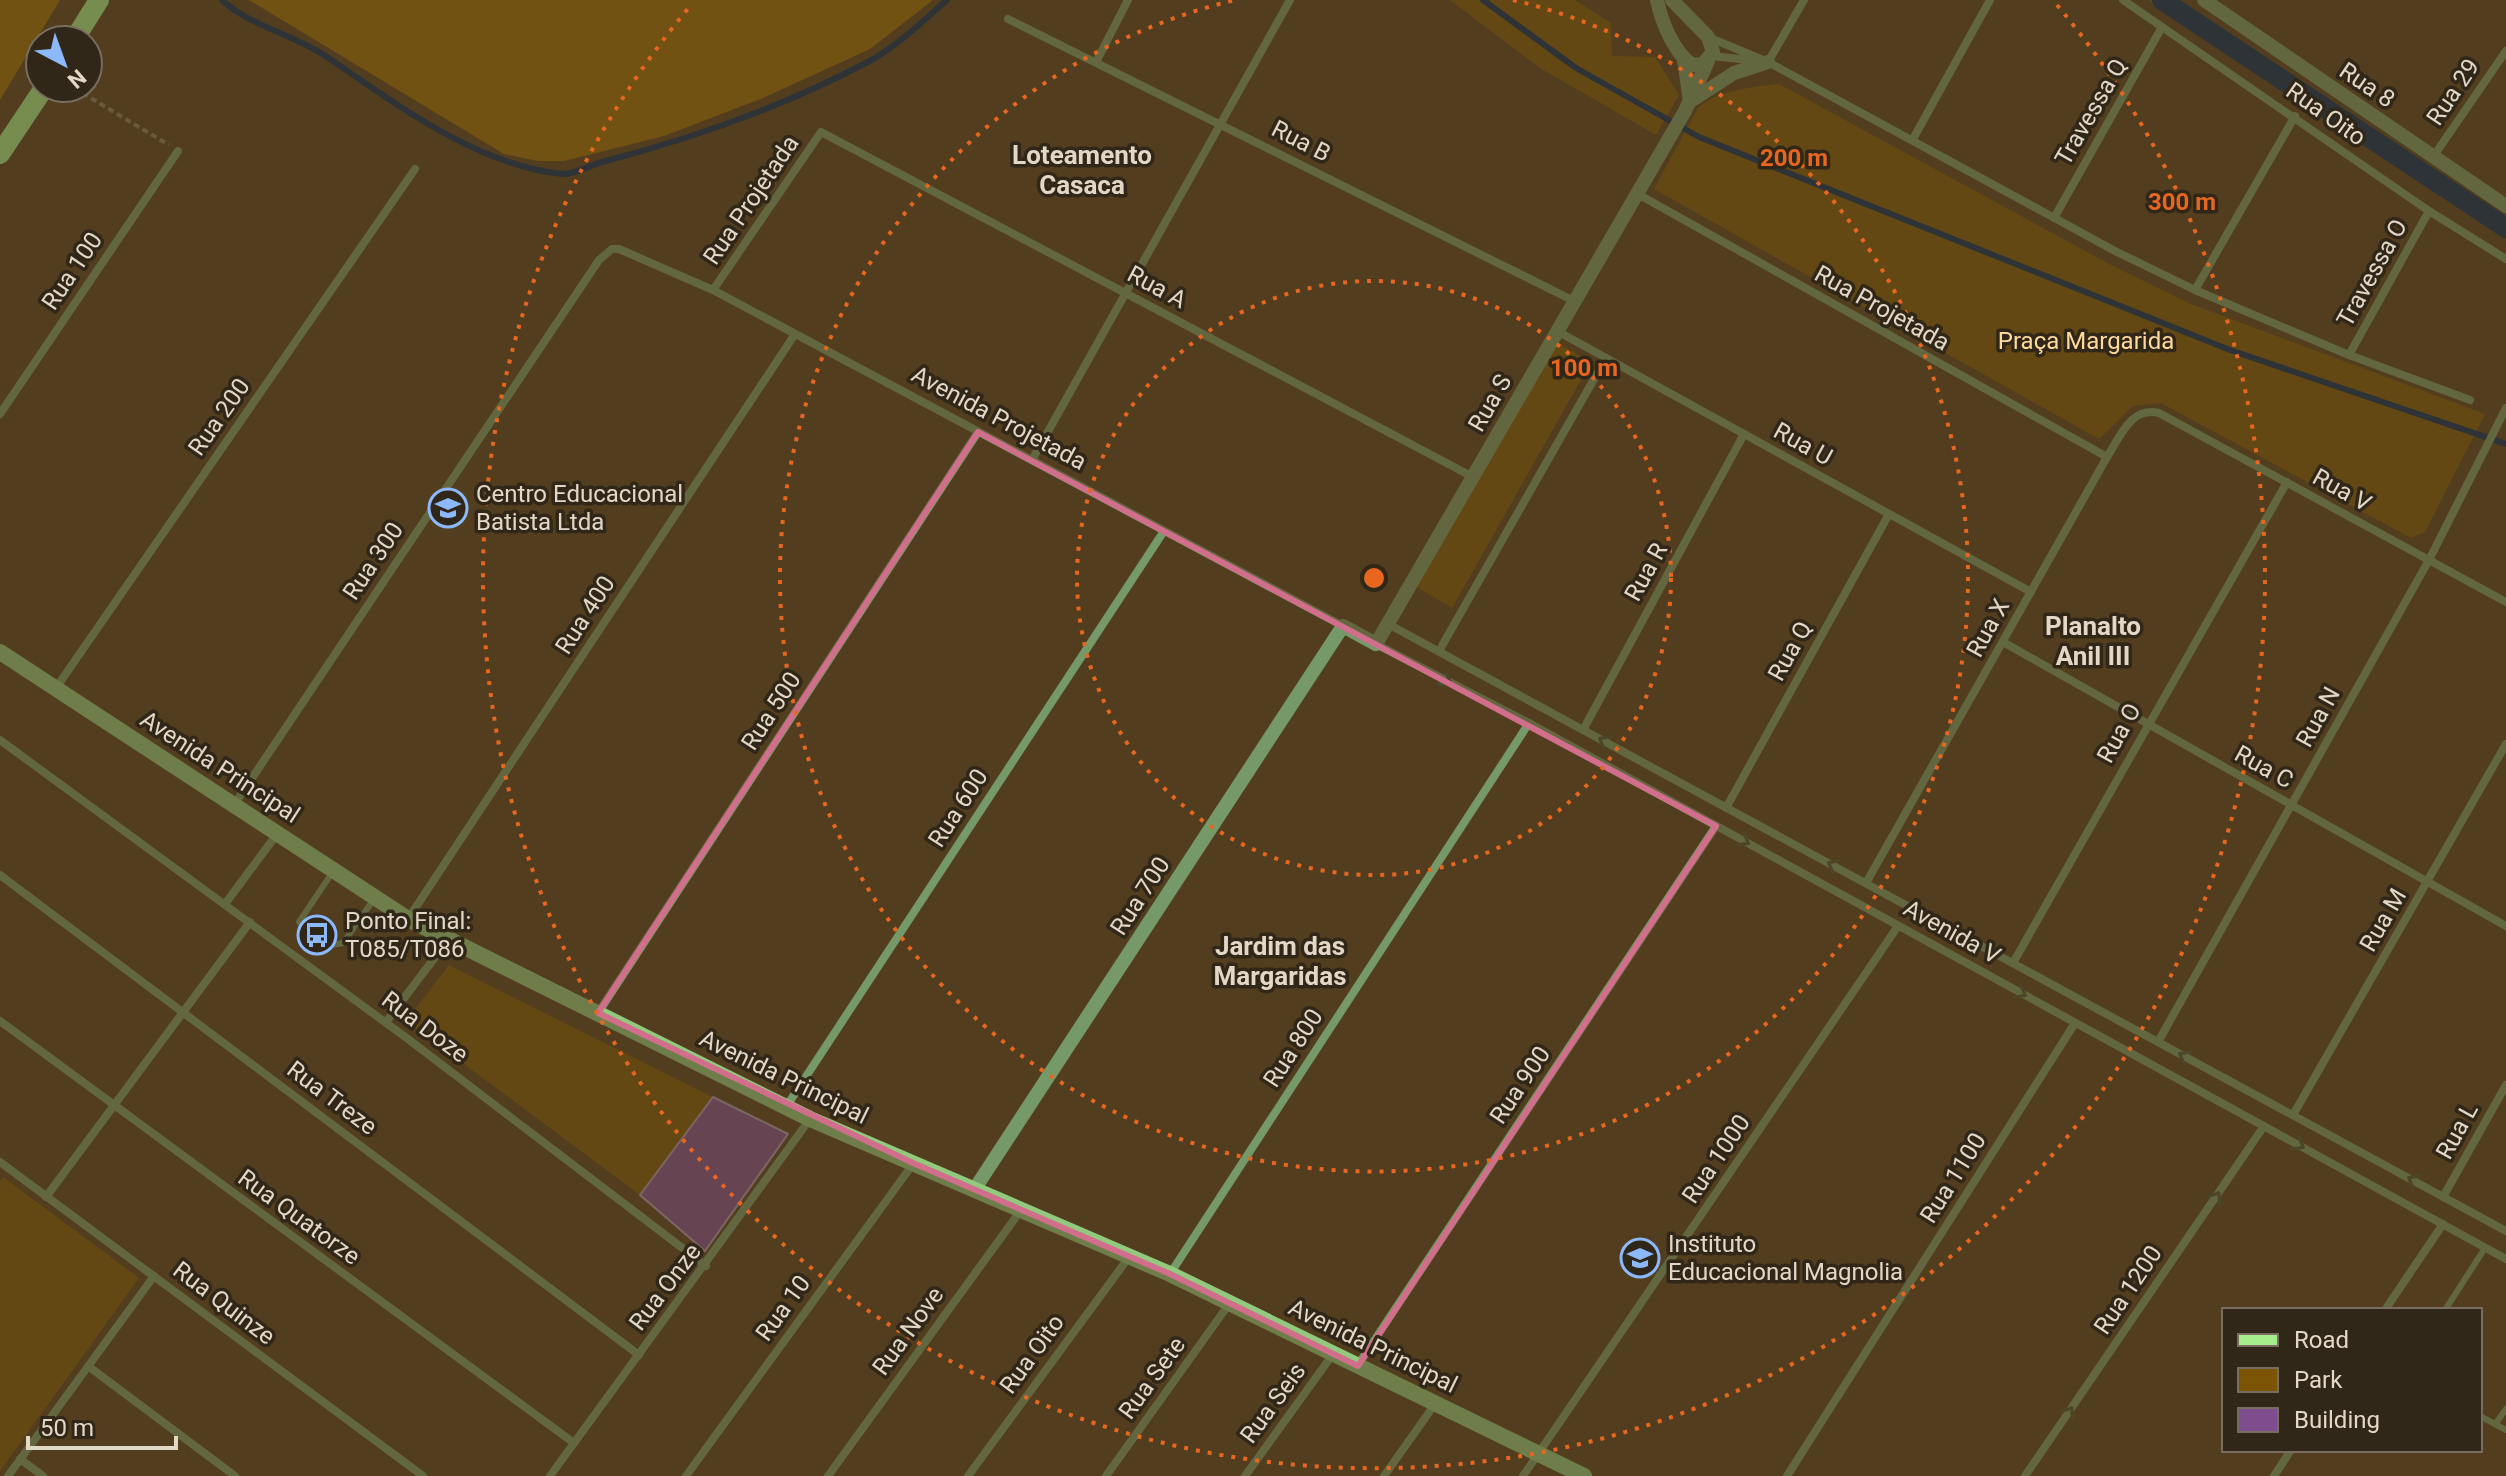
<svg xmlns="http://www.w3.org/2000/svg" width="2506" height="1476" font-family="Roboto,sans-serif">
<style>
.green{fill:#7b5505}
.forest{fill:#986a03}
.lines{fill:none;stroke-linecap:round;stroke-linejoin:round}
.stream{stroke:#042654;stroke-width:6}
.canal{stroke:#042654;stroke-width:20}
.building{fill:#7f4d8e;stroke:#b097b8;stroke-width:2}
.path{stroke:#8b7a61;stroke-width:4;stroke-dasharray:6 4;stroke-linecap:butt}
.service{stroke:#769969;stroke-width:6}
.minor{stroke:#769969;stroke-width:8}
.tertiary{stroke:#769969;stroke-width:14}
.secondary{stroke:#91c97d;stroke-width:16}
.primary{stroke:#a5ee8b;stroke-width:20}
.oneway{stroke:#484f35}
.marked{fill:none;stroke:#d16e8b;stroke-width:6;stroke-linejoin:round}
.ring{fill:none;stroke:#e8661f;stroke-width:4;stroke-dasharray:4 8}
.labels{text-anchor:middle;stroke-width:7;stroke-linejoin:round;paint-order:stroke}
.street-label{font-size:24px;fill:#e3d7c6;stroke:#302719}
.park-label{font-size:24px;fill:#ffd89d;stroke:#302719}
.poi-label{font-size:24px;fill:#e3d7c6;stroke:#302719;text-anchor:start}
.neighbourhood-label{font-size:26px;font-weight:bold;fill:#e3d7c6;stroke:#302719}
.centre{fill:#e8661f;stroke:#302719;stroke-width:4}
.ring-label{font-size:24px;text-anchor:middle;font-weight:bold;fill:#e8661f;stroke:#302719;stroke-width:7;stroke-linejoin:round;paint-order:stroke}
</style>
<rect width="100%" height="100%" fill="#523e1f"/>
<g class="green">
<polygon points="1450,0 1575,0 1611,23 1612,56 1655,57 1679,95 1656,135 1540,68"/>
<polygon points="2149,0 2176,0 2506,223 2506,235"/>
<path d="M 1779,84 L 2111,265 L 2191,304 L 2485,414 L 2425,532 L 2411,538 L 2161,403 L 2133,406 L 2099,439 L 1654,189 L 1698,108 C 1718,90 1752,87 1779,84 Z"/>
<polygon points="1558,343 1591,362 1452,608 1417,587"/>
<polygon points="449,965 713,1097 640,1195 406,1021"/>
<polygon points="3,1177 139,1278 0,1471 0,1181"/>
</g>
<g class="forest">
<polygon points="0,0 60,0 0,100"/>
<polygon points="249,0 933,0 870,49 763,98 664,136 564,161 538,161 504,154"/>
</g>
<g class="lines">
<g class="stream">
<path d="M 222,0 C 251,27 294,34 327,57 C 396,104 476,165 562,174 C 575,175 590,165 602,162 C 695,138 782,107 866,63 C 895,48 923,21 947,0"/>
<polyline points="1483,0 1576,68 1699,137 2230,350 2506,444"/>
</g>
<polyline class="canal" points="2162,0 2506,228"/>
</g>
<polygon class="building" points="713,1097 788,1134 705,1251 640,1195"/>
<g class="lines">
<polyline class="path" points="74,88 169,145"/>
<g class="service">
<polyline points="332,873 299,922 332,945 343,943 374,899"/>
<polyline points="2445,1310 2485,1248"/>
<polyline points="2480,1416 2506,1430"/>
<polyline points="2496,1423 2506,1409"/>
</g>
<g class="minor">
<polyline points="2123,0 2429,211 2506,259"/>
<polyline points="1008,19 1574,301"/>
<polyline points="1708,37 1768,62 2115,251 2195,290 2349,355 2470,400"/>
<polyline points="1711,56 1759,61"/>
<polyline points="1096,62 1128,0"/>
<polyline points="1768,62 1804,0"/>
<polyline points="1913,139 1990,0"/>
<polyline points="2433,157 2506,51"/>
<polyline points="1636,193 2107,457"/>
<polyline points="2054,218 2162,27"/>
<polyline points="713,290 821,132 1473,477"/>
<polyline points="2195,290 2295,116"/>
<polyline points="1557,331 2031,592"/>
<polyline points="2349,355 2429,211"/>
<polyline points="0,414 178,151"/>
<polyline points="1032,460 1290,0"/>
<polyline points="1388,624 2506,1231"/>
<polyline points="2003,642 2506,926"/>
<polyline points="1376,644 1529,723 2506,1259"/>
<polyline points="1439,651 1606,358"/>
<polyline points="56,688 415,169"/>
<polyline points="1583,730 1744,434"/>
<polyline points="0,740 408,1039 706,1266"/>
<polyline points="234,805 599,260 612,249 619,249 713,290 1343,626"/>
<polyline points="1726,808 1889,514"/>
<polyline points="0,875 639,1355"/>
<path d="M 1866,883 L 2107,457 C 2120,437 2131,406 2159,413 L 2506,602"/>
<polyline points="225,904 277,834"/>
<polyline points="408,919 795,334"/>
<polyline points="2013,963 2287,482"/>
<polyline points="598,1013 978,432"/>
<polyline points="0,1021 574,1443"/>
<polyline points="386,1022 448,940"/>
<polyline points="2158,1042 2429,560 2506,408"/>
<polyline points="786,1107 1164,531"/>
<polyline points="2293,1115 2506,744"/>
<polyline points="0,1162 423,1476"/>
<polyline points="46,1197 250,922"/>
<polyline points="2443,1197 2506,1085"/>
<polyline points="1170,1274 1529,723"/>
<polyline points="2385,1310 2443,1224"/>
<polyline points="1358,1365 1716,826"/>
<polyline points="88,1366 235,1476"/>
<polyline points="20,1459 43,1476"/>
<polyline points="8,1476 154,1276"/>
<polyline points="550,1476 810,1119"/>
<polyline points="686,1476 913,1164"/>
<polyline points="828,1476 1021,1210"/>
<polyline points="968,1476 1129,1257"/>
<polyline points="1106,1476 1229,1304"/>
<polyline points="1245,1476 1333,1354"/>
<polyline points="1384,1476 1435,1404"/>
<polyline points="1523,1476 1898,926"/>
<polyline points="1787,1476 2075,1023"/>
<polyline points="2025,1476 2264,1126"/>
<polyline points="2274,1476 2291,1450"/>
</g>
<g class="tertiary">
<path d="M 1657,0 C 1661,20 1674,54 1693,65 L 1703,64 L 1713,52 L 1708,37 L 1672,0"/>
<polyline points="2204,0 2506,206"/>
<polyline points="1684,59 1690,102"/>
<polyline points="1694,99 1734,73 1768,62"/>
<polyline points="974,1190 1343,626 1376,644 1685,111 1708,61"/>
</g>
<polyline class="secondary" points="0,652 408,919 810,1119 1170,1274 1584,1476"/>
<g class="primary">
<polyline points="74,40 99,0"/>
<polyline points="0,154 44,88"/>
</g>
</g>
<defs><path id="oneway-chevron" d="M-2-3.5L2.5 0L-2 3.5" fill="none" stroke-width="1.6" stroke-linecap="round" stroke-linejoin="round" transform="scale(2)"/></defs>
<g class="oneway">
<use href="#oneway-chevron" transform="translate(1446 680) rotate(27)"/>
<use href="#oneway-chevron" transform="translate(1604 741) rotate(-152)"/>
<use href="#oneway-chevron" transform="translate(1744 841) rotate(29)"/>
<use href="#oneway-chevron" transform="translate(1833 865) rotate(-152)"/>
<use href="#oneway-chevron" transform="translate(2021 993) rotate(29)"/>
<use href="#oneway-chevron" transform="translate(2184 1056) rotate(-151)"/>
<use href="#oneway-chevron" transform="translate(2299 1145) rotate(29)"/>
<use href="#oneway-chevron" transform="translate(2413 1180) rotate(-151)"/>
<use href="#oneway-chevron" transform="translate(2216 1197) rotate(-56)"/>
<use href="#oneway-chevron" transform="translate(2069 1412) rotate(-56)"/>
</g>
<path d="M0 0H2506V1476H0ZM 978,432 L 1716,826 L 1358,1366 L 1170,1274 L 913,1163 L 598,1013 Z" fill="#523e1f" fill-opacity=".55" fill-rule="evenodd"/>
<path class="marked" d="M 978,432 L 1716,826 L 1358,1366 L 1170,1274 L 913,1163 L 598,1013 Z"/>
<g class="ring">
<circle cx="1374" cy="578" r="297"/>
<path d="M1513 0A594 594 0 1 1 1235 0"/>
<path d="M2057 5A891 891 0 1 1 691 5"/>
</g>
<defs>
<symbol id="school-ring" viewBox="-11 -11 22 22"><circle r="9.5" fill="#302719" stroke="#8cb9fc" stroke-width="1.5"/><path d="M0-5L7-2L0 1L-7-2ZM-4 1L0 2.5L4 1V4Q0 6-4 4Z" fill="#8cb9fc"/></symbol>
<symbol id="bus-ring" viewBox="-11 -11 22 22"><circle r="9.5" fill="#302719" stroke="#8cb9fc" stroke-width="1.5"/><path d="M-5-6H5V4H4V6H2V4H-2V6H-4V4H-5ZM-3.5-4V0h7V-4ZM-3.5 1.2v1.5H-2V1.2ZM2 1.2v1.5H3.5V1.2Z" fill="#8cb9fc"/></symbol>
</defs>
<g fill-rule="evenodd">
<use href="#school-ring" x="426" y="486" width="44" height="44"/>
<use href="#bus-ring" x="295" y="913" width="44" height="44"/>
<use href="#school-ring" x="1618" y="1236" width="44" height="44"/>
</g>
<g class="labels">
<g class="street-label">
<text transform="translate(2367 85) rotate(34)" y="8">Rua 8</text>
<text transform="translate(2453 92) rotate(-56)" y="8">Rua 29</text>
<text transform="translate(2091 112) rotate(-60)" y="8">Travessa Q</text>
<text transform="translate(2326 114) rotate(35)" y="8">Rua Oito</text>
<text transform="translate(1301 141) rotate(27)" y="8">Rua B</text>
<text transform="translate(751 200) rotate(-56)" y="8">Rua Projetada</text>
<text transform="translate(72 271) rotate(-56)" y="8">Rua 100</text>
<text transform="translate(2372 273) rotate(-61)" y="8">Travessa O</text>
<text transform="translate(1157 287) rotate(28)" y="8">Rua A</text>
<text transform="translate(1882 308) rotate(29)" y="8">Rua Projetada</text>
<text transform="translate(1490 403) rotate(-60)" y="8">Rua S</text>
<text transform="translate(219 417) rotate(-55)" y="8">Rua 200</text>
<text transform="translate(999 418) rotate(28)" y="8">Avenida Projetada</text>
<text transform="translate(1803 444) rotate(29)" y="8">Rua U</text>
<text transform="translate(2342 490) rotate(29)" y="8">Rua V</text>
<text transform="translate(373 561) rotate(-56)" y="8">Rua 300</text>
<text transform="translate(1646 572) rotate(-61)" y="8">Rua R</text>
<text transform="translate(585 615) rotate(-57)" y="8">Rua 400</text>
<text transform="translate(1988 628) rotate(-61)" y="8">Rua X</text>
<text transform="translate(1790 651) rotate(-61)" y="8">Rua Q</text>
<text transform="translate(771 711) rotate(-57)" y="8">Rua 500</text>
<text transform="translate(2318 717) rotate(-61)" y="8">Rua N</text>
<text transform="translate(2119 733) rotate(-61)" y="8">Rua O</text>
<text transform="translate(220 767) rotate(33)" y="8">Avenida Principal</text>
<text transform="translate(2264 767) rotate(29)" y="8">Rua C</text>
<text transform="translate(958 808) rotate(-57)" y="8">Rua 600</text>
<text transform="translate(1140 896) rotate(-57)" y="8">Rua 700</text>
<text transform="translate(2383 920) rotate(-60)" y="8">Rua M</text>
<text transform="translate(1952 932) rotate(29)" y="8">Avenida V</text>
<text transform="translate(425 1027) rotate(37)" y="8">Rua Doze</text>
<text transform="translate(1293 1048) rotate(-57)" y="8">Rua 800</text>
<text transform="translate(784 1077) rotate(26)" y="8">Avenida Principal</text>
<text transform="translate(1520 1085) rotate(-56)" y="8">Rua 900</text>
<text transform="translate(332 1098) rotate(37)" y="8">Rua Treze</text>
<text transform="translate(2457 1131) rotate(-61)" y="8">Rua L</text>
<text transform="translate(1716 1159) rotate(-56)" y="8">Rua 1000</text>
<text transform="translate(1953 1178) rotate(-58)" y="8">Rua 1100</text>
<text transform="translate(299 1217) rotate(36)" y="8">Rua Quatorze</text>
<text transform="translate(665 1287) rotate(-53)" y="8">Rua Onze</text>
<text transform="translate(2128 1290) rotate(-56)" y="8">Rua 1200</text>
<text transform="translate(224 1303) rotate(37)" y="8">Rua Quinze</text>
<text transform="translate(783 1308) rotate(-54)" y="8">Rua 10</text>
<text transform="translate(908 1331) rotate(-54)" y="8">Rua Nove</text>
<text transform="translate(1373 1346) rotate(26)" y="8">Avenida Principal</text>
<text transform="translate(1032 1354) rotate(-54)" y="8">Rua Oito</text>
<text transform="translate(1152 1378) rotate(-54)" y="8">Rua Sete</text>
<text transform="translate(1273 1403) rotate(-54)" y="8">Rua Seis</text>
</g>
<g class="park-label">
<text x="2086" y="349">Praça Margarida</text>
</g>
<g class="poi-label">
<text x="476" y="502">Centro Educacional<tspan x="476" dy="28">Batista Ltda</tspan></text>
<text x="345" y="929">Ponto Final:<tspan x="345" dy="28">T085/T086</tspan></text>
<text x="1668" y="1252">Instituto<tspan x="1668" dy="28">Educacional Magnolia</tspan></text>
</g>
<g class="neighbourhood-label">
<text x="1082" y="164">Loteamento<tspan x="1082" dy="30">Casaca</tspan></text>
<text x="2093" y="635">Planalto<tspan x="2093" dy="30">Anil III</tspan></text>
<text x="1280" y="955">Jardim das<tspan x="1280" dy="30">Margaridas</tspan></text>
</g>
</g>
<circle cx="1374" cy="578" r="12" class="centre"/>
<g class="ring-label">
<text x="1794" y="166">200 m</text>
<text x="2182" y="210">300 m</text>
<text x="1584" y="376">100 m</text>
</g>
<rect x="2222" y="1308" width="260" height="144" fill="#302719" stroke="#786d5e" stroke-width="2"/>
<rect x="2238" y="1334" width="40" height="12" fill="#a5ee8b" stroke="#786d5e" stroke-width="2"/>
<text x="2294" y="1348" font-size="24" fill="#e3d7c6">Road</text>
<rect x="2238" y="1368" width="40" height="24" fill="#7b5505" stroke="#786d5e" stroke-width="2"/>
<text x="2294" y="1388" font-size="24" fill="#e3d7c6">Park</text>
<rect x="2238" y="1408" width="40" height="24" fill="#7f4d8e" stroke="#786d5e" stroke-width="2"/>
<text x="2294" y="1428" font-size="24" fill="#e3d7c6">Building</text>
<g transform="translate(64 64) rotate(139)"><circle r="38" fill="#302719" stroke="#786d5e" stroke-width="2"/>
<path d="M0-6L14 30L0 20L-14 30Z" fill="#8cb9fc"/>
<text y="-12" font-size="22" font-weight="bold" text-anchor="middle" fill="#e3d7c6">N</text>
</g>
<path d="M28 1436v12h148v-12" fill="none" stroke="#e3d7c6" stroke-width="4"/>
<text x="40" y="1436" font-size="24" fill="#e3d7c6" stroke="#302719" stroke-width="6" paint-order="stroke">50 m</text>
</svg>
